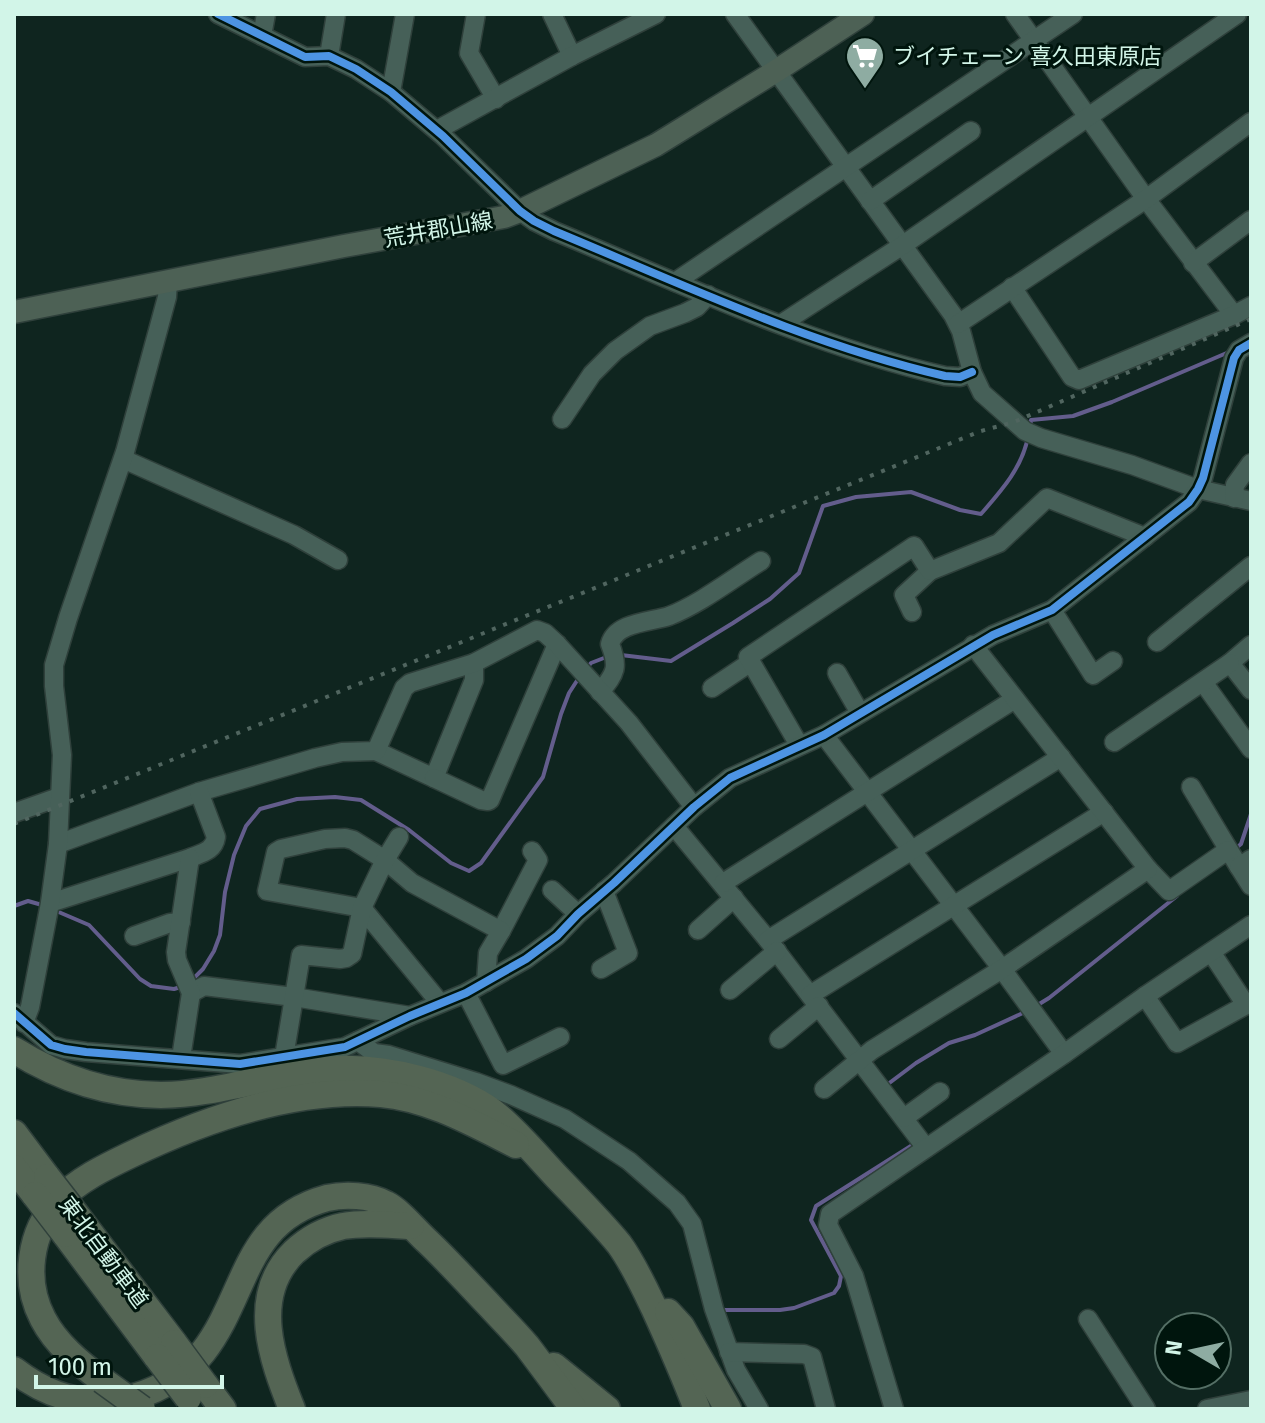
<svg xmlns="http://www.w3.org/2000/svg" width="1265" height="1423" font-family="'Fira Sans','Noto Sans JP',sans-serif">
<style>
.lines{fill:none;stroke-linecap:round;stroke-linejoin:round}
.stream{stroke:#635d8c;stroke-width:4}
.minor-casing{stroke:#2f403b;stroke-width:21}
.major-casing{stroke:#2f403b;stroke-width:25}
.highway-casing{stroke:#2f403b;stroke-width:29}
.minor{stroke:#466058;stroke-width:18}
.major{stroke:#4d6155;stroke-width:22}
.highway{stroke:#546554;stroke-width:26}
.rail{stroke:#50655f;stroke-width:4;stroke-dasharray:4 8;stroke-linecap:butt}
.highway-bridge-casing{stroke:#2f403b;stroke-width:29;stroke-linecap:butt}
.highway-bridge{stroke:#546554;stroke-width:26}
.cycleway-casing{stroke:#00150d;stroke-width:13}
.cycleway{stroke:#4d94e3;stroke-width:8}
.labels{text-anchor:middle;stroke-width:6;stroke-linejoin:round;paint-order:stroke}
.poi-label{font-size:22px;fill:#d2f5e8;stroke:#00150d;text-anchor:start}
.street-label{font-size:22px;fill:#d2f5e8;stroke:#00150d}
</style>
<rect width="100%" height="100%" fill="#0f251f"/>
<g class="lines">
<g class="stream">
<polyline points="1030,429 1031,420 1073,416 1112,402 1229,352"/>
<path d="M 621,655 L 671,661 L 733,623 L 770,599 L 799,573 L 823,506 L 856,497 L 911,492 L 960,510 L 981,514 C 1001,491 1022,468 1028,437"/>
<polyline points="586,669 591,663 609,656"/>
<polyline points="1234,850 1241,844 1251,814"/>
<polyline points="14,906 28,901 42,905"/>
<polyline points="54,910 89,925 140,979 151,986 174,989 184,986"/>
<polyline points="191,981 203,969 214,951 220,935 225,892 234,855 246,826 260,809 297,799 335,797 361,800 409,830 451,863 469,871 481,863 543,777 561,714 569,693 580,676"/>
<polyline points="1036,1006 1049,998 1177,896"/>
<polyline points="889,1087 888,1084 916,1063 949,1043 975,1035 1025,1012"/>
<polyline points="725,1310 780,1310 794,1308 834,1293 839,1286 841,1276 811,1220 816,1206 914,1144"/>
</g>
<defs>
<g id="minor">
<path d="M 218,14 L 305,57 L 329,56 L 356,69 L 391,92 L 443,136 L 520,211 L 534,221 L 554,231 C 682,284 810,345 945,376 L 960,377 L 972,372"/>
<polyline points="476,14 469,53 496,99"/>
<polyline points="552,14 572,56"/>
<polyline points="735,14 953,315 961,331 972,372 982,393 1025,431 1041,438 1132,465 1198,489 1251,501"/>
<polyline points="1015,14 1146,199 1234,315"/>
<polyline points="262,36 266,14"/>
<polyline points="329,56 336,14"/>
<polyline points="391,92 405,14"/>
<polyline points="437,130 572,56 656,14"/>
<polyline points="870,201 971,131"/>
<polyline points="1193,263 1251,220"/>
<polyline points="675,282 1073,14"/>
<polyline points="1012,287 1072,377 1079,380 1234,315 1251,306"/>
<polyline points="781,324 903,245 1237,14"/>
<polyline points="958,324 1146,199 1251,122"/>
<polyline points="562,419 592,374 615,351 650,326 685,313 697,307 708,295"/>
<polyline points="123,459 294,535 338,560"/>
<polyline points="1234,498 1235,485 1251,463"/>
<polyline points="1052,610 1093,675 1113,661"/>
<polyline points="912,612 904,595 930,571"/>
<polyline points="1157,642 1251,566"/>
<polyline points="1251,645 1230,663 1251,690"/>
<polyline points="837,673 860,713"/>
<polyline points="1203,682 1251,749"/>
<polyline points="712,688 751,662"/>
<path d="M 600,692 C 616,673 619,667 610,644 C 616,622 651,622 669,616 C 700,604 732,579 761,561"/>
<polyline points="824,735 1002,969 1064,1054"/>
<polyline points="1114,742 1230,663"/>
<polyline points="799,745 748,657 914,546 930,571 999,543 1047,498 1145,537"/>
<polyline points="376,751 434,778 474,680 474,663"/>
<polyline points="434,778 481,800 488,801 490,800 557,644"/>
<polyline points="1191,787 1239,867"/>
<polyline points="14,813 59,797"/>
<polyline points="674,826 768,940 926,1148"/>
<polyline points="58,844 199,792 315,758 342,752 376,751 404,688 410,683 474,663 537,630 545,633 557,644 629,723 694,807"/>
<polyline points="1251,859 1239,867 1251,886"/>
<polyline points="1148,869 1169,891 1228,850"/>
<polyline points="723,883 1015,699"/>
<polyline points="552,890 578,914"/>
<path d="M 50,903 L 190,858 C 202,853 214,851 216,837 L 199,792"/>
<polyline points="698,930 734,898"/>
<polyline points="501,931 538,860 532,851"/>
<polyline points="134,936 170,923 181,922"/>
<polyline points="768,940 1061,757"/>
<polyline points="601,969 628,953 604,891"/>
<polyline points="730,990 777,951"/>
<polyline points="191,993 204,986 294,997 410,1016"/>
<polyline points="466,993 503,1065 560,1037"/>
<polyline points="810,995 1104,812"/>
<polyline points="1145,996 1177,1043 1246,1005 1211,952"/>
<polyline points="440,1003 362,908 267,891 276,852 281,849 325,839 345,838 353,840 385,860 412,883 501,931 488,953 486,982"/>
<polyline points="14,1013 51,1045 65,1049 86,1052 240,1064 345,1047 410,1016 466,993 526,959 557,936 578,914 614,883 694,807 730,778 824,735 993,635 1052,610 1189,502 1198,489 1203,478 1234,358 1239,350 1251,343"/>
<polyline points="24,1023 30,1007 50,903 58,844 62,755 54,686 54,665 68,618 125,452 167,297 168,281"/>
<polyline points="779,1039 819,1006"/>
<polyline points="358,1041 374,1053 389,1055 476,1082 511,1095 565,1119 629,1161 677,1203 692,1224 714,1309 736,1370 759,1409"/>
<polyline points="284,1057 301,955 340,959 346,958 352,954 362,908 385,860 399,837"/>
<polyline points="181,1058 191,993 177,960 176,952 190,858"/>
<polyline points="824,1089 872,1050 1002,969 1148,869 973,645"/>
<polyline points="904,1118 940,1092"/>
<polyline points="1088,1319 1146,1409"/>
<polyline points="729,1352 804,1354 812,1357 826,1409"/>
<polyline points="894,1409 854,1276 828,1225 830,1214 1064,1054 1145,996 1251,925"/>
<polyline points="1207,1409 1251,1400"/>
</g>
<polyline id="major" points="14,312 344,246 504,217 520,211 656,145 776,71 863,14"/>
<g id="highway">
<path d="M 14,1050 C 72,1086 137,1103 205,1091 C 250,1084 292,1070 337,1069 C 387,1067 453,1083 493,1112 C 514,1128 539,1158 557,1177 C 578,1199 600,1221 619,1244 C 633,1263 644,1287 654,1308 C 669,1341 684,1375 697,1409"/>
<polyline points="14,1133 47,1177"/>
<polyline points="14,1168 35,1195"/>
<polyline points="78,1217 174,1343"/>
<polyline points="65,1234 157,1357"/>
<polyline points="668,1312 681,1326 728,1409"/>
<polyline points="554,1366 607,1409"/>
<path d="M 14,1370 C 45,1394 82,1407 121,1400 C 152,1394 183,1378 203,1352 C 248,1294 243,1221 327,1198 C 345,1194 370,1195 386,1204 C 400,1211 415,1230 427,1241 C 449,1262 469,1284 490,1306 C 502,1319 515,1332 527,1346 C 543,1367 558,1388 574,1409"/>
<path d="M 102,1380 C 79,1363 56,1344 43,1319 C 23,1281 29,1232 59,1200 C 78,1180 105,1167 130,1155 C 205,1119 297,1087 381,1094 C 429,1098 474,1124 516,1145"/>
<polyline points="205,1385 223,1409"/>
<path d="M 292,1409 C 272,1359 249,1296 294,1252 C 308,1239 324,1230 343,1226 C 365,1222 389,1225 411,1226"/>
</g>
</defs>
<use href="#minor" class="minor-casing"/>
<use href="#major" class="major-casing"/>
<use href="#highway" class="highway-casing"/>
<use href="#minor" class="minor"/>
<use href="#major" class="major"/>
<use href="#highway" class="highway"/>
<polyline class="rail" points="14,824 981,431 1014,422 1251,319"/>
<defs>
<g id="highway-bridge">
<polyline points="47,1177 78,1217"/>
<polyline points="35,1195 65,1234"/>
<polyline points="174,1343 205,1385"/>
<polyline points="157,1357 188,1398"/>
<polyline points="102,1380 142,1409"/>
</g>
</defs>
<use href="#highway-bridge" class="highway-bridge-casing"/>
<use href="#highway-bridge" class="highway-bridge"/>
<defs>
<g id="cycleway">
<path d="M 218,14 L 305,57 L 329,56 L 356,69 L 391,92 L 443,136 L 520,211 L 534,221 L 554,231 C 682,284 810,345 945,376 L 960,377 L 972,372"/>
<polyline points="14,1013 51,1045 65,1049 86,1052 240,1064 345,1047 410,1016 466,993 526,959 557,936 578,914 614,883 694,807 730,778 824,735 993,635 1052,610 1189,502 1198,489 1203,478 1234,358 1239,350 1251,343"/>
</g>
</defs>
<use href="#cycleway" class="cycleway-casing"/>
<use href="#cycleway" class="cycleway"/>
</g>
<defs>
<symbol id="supermarket-pin" viewBox="-11 -11 22 30"><path d="M0 17L-7.5 6A9.5 9.5 0 1 1 7.5 6Z" fill="#8eaca2" stroke="#00150d"/><path d="M-6-5.5h2.5l.6 2H6L4.5 2H-2.5L-4.4-4H-6ZM-1.5 3.2a1.3 1.3 0 1 0 .1 0ZM3 3.2a1.3 1.3 0 1 0 .1 0Z" fill="#fff"/></symbol>
</defs>
<g fill-rule="evenodd">
<use href="#supermarket-pin" x="843" y="34" width="44" height="60"/>
</g>
<g class="labels">
<g class="poi-label">
<text x="893" y="64">ブイチェーン 喜久田東原店</text>
</g>
<g class="street-label">
<text transform="translate(438 229) rotate(-10)" y="8">荒井郡山線</text>
<text transform="translate(104 1252) rotate(53)" y="8">東北自動車道</text>
</g>
</g>
<rect width="1265" height="1423" fill="none" stroke="#d2f5e8" stroke-width="32"/>
<g transform="translate(1193 1351) rotate(279)"><circle r="38" fill="#00150d" stroke="#546f65" stroke-width="2"/>
<path d="M0-6L14 30L0 20L-14 30Z" fill="#8eaca2"/>
<text y="-12" font-size="22" font-weight="bold" text-anchor="middle" fill="#d2f5e8">N</text>
</g>
<path d="M36 1375v12h186v-12" fill="none" stroke="#d2f5e8" stroke-width="4"/>
<text x="48" y="1375" font-size="24" fill="#d2f5e8" stroke="#00150d" stroke-width="6" paint-order="stroke">100 m</text>
</svg>
